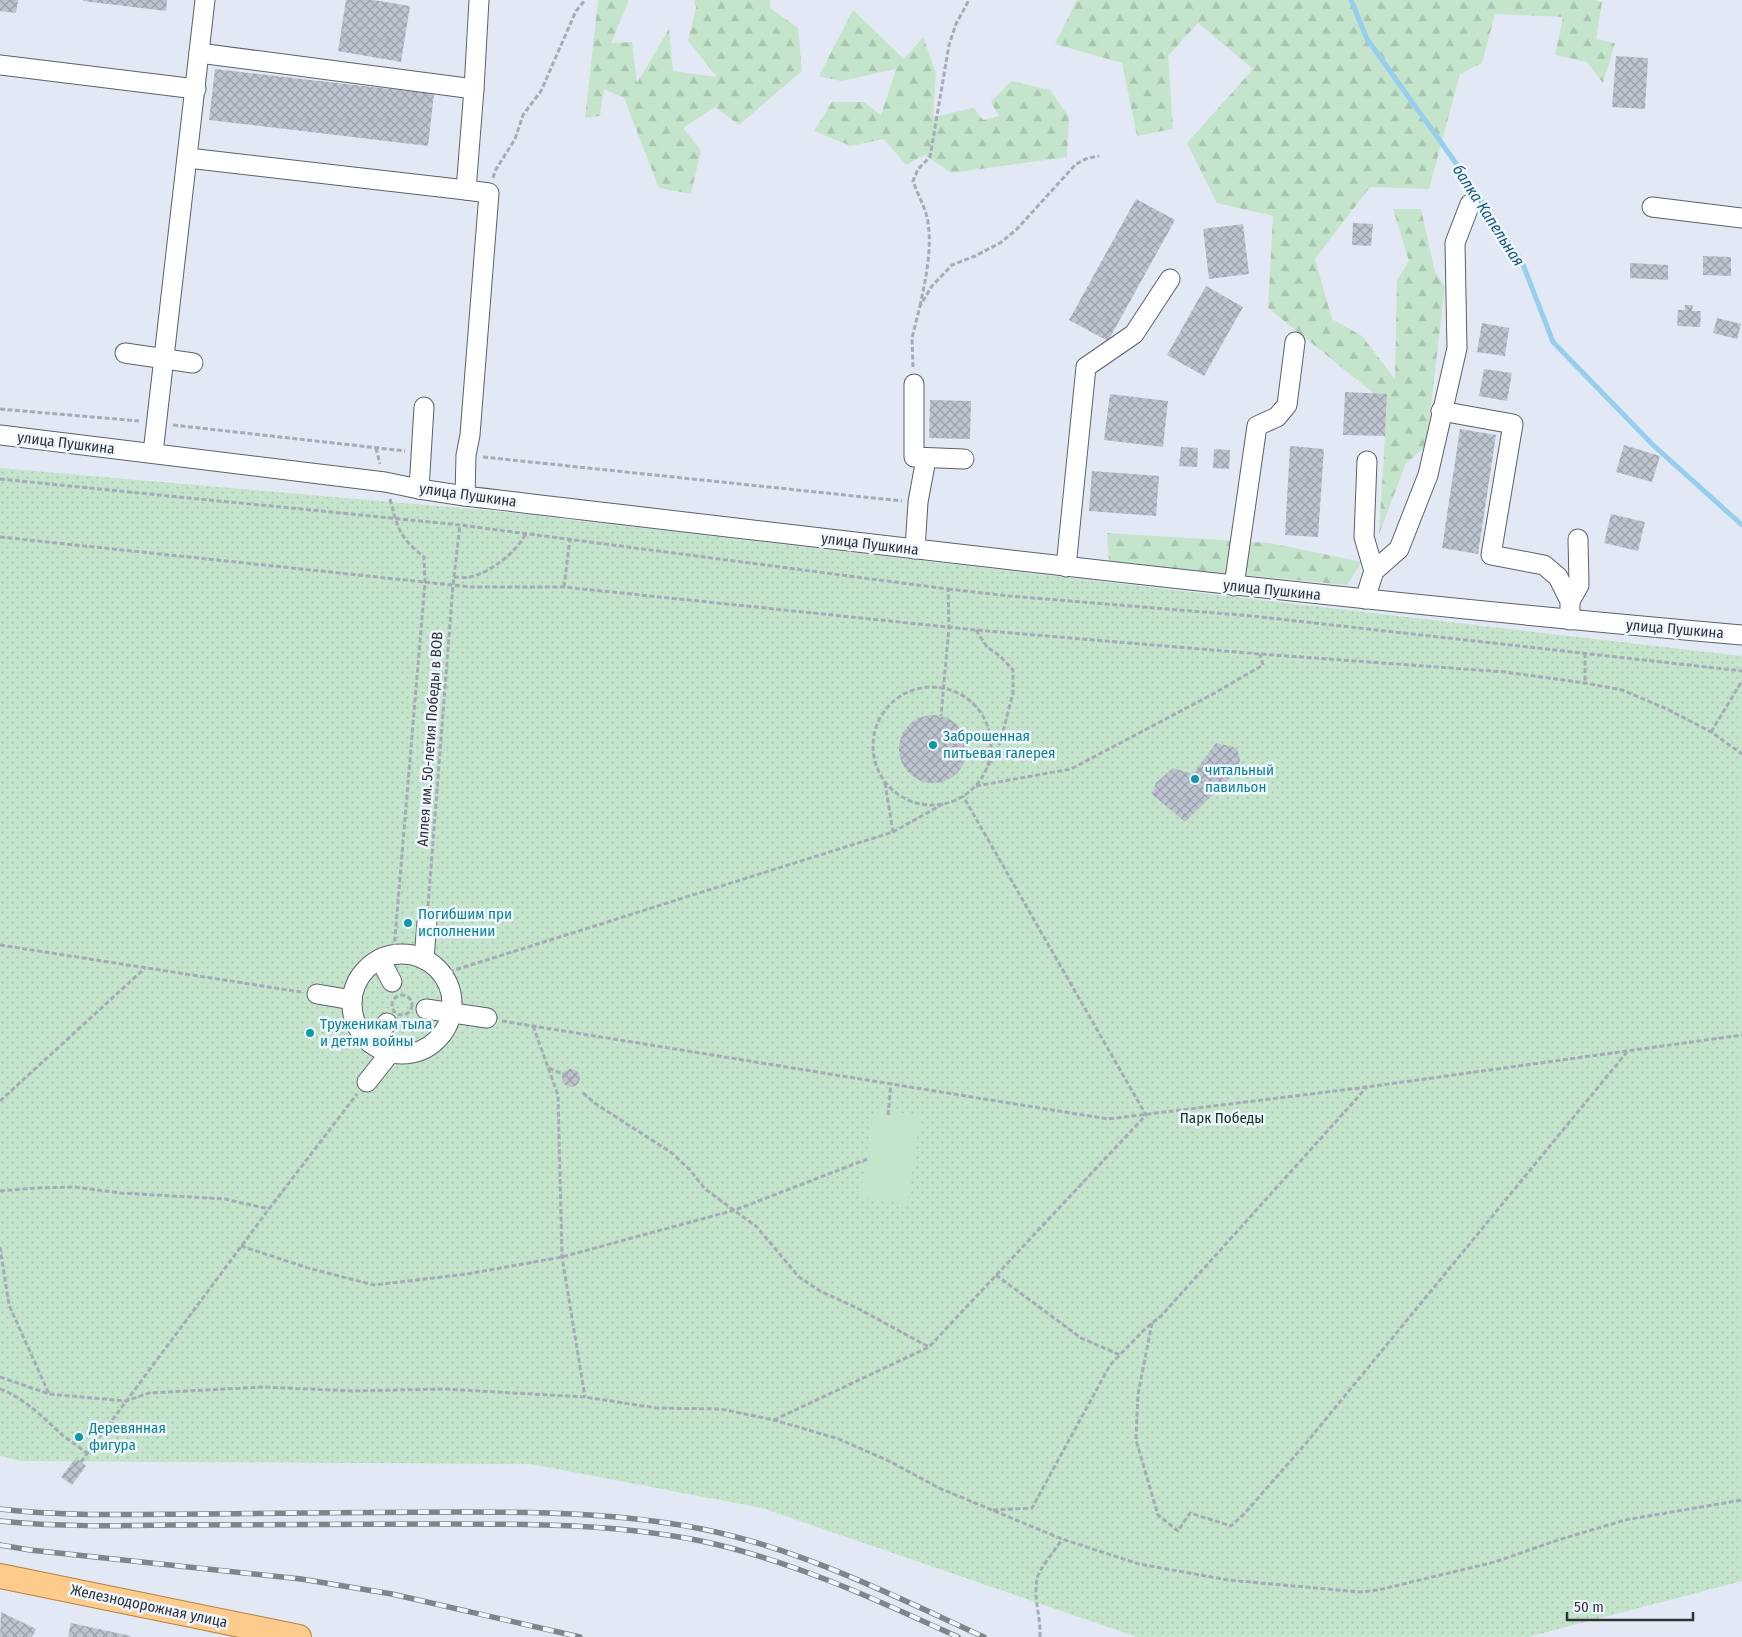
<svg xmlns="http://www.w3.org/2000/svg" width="1742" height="1637" font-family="'Fira Sans Condensed',sans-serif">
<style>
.forest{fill:url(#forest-firs)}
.park{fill:url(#park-dots)}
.pitch{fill:#c4e5cc}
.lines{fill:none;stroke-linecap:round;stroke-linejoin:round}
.stream{stroke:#96cfee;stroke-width:5}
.building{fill:url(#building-cross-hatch)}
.minor-casing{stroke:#5b616a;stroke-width:21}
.major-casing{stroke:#b4803c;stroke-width:26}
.path{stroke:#a6acb5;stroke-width:3;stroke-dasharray:5 2.5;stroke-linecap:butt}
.minor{stroke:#fff;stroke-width:19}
.major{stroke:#fdcc8c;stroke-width:24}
.rail-casing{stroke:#80858c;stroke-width:5.5}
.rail{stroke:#f0f6ff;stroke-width:4;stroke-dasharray:11;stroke-linecap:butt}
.culture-dot{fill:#0f9aa8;stroke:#f0f6ff;stroke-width:2}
.labels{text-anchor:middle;stroke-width:5;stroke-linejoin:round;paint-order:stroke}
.street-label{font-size:15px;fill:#2f3236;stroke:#f0f6ff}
.culture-label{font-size:15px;fill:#0d838f;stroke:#f0f6ff;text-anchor:start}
.park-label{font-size:15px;fill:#0c331b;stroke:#f0f6ff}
.water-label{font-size:16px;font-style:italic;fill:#145a79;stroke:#f0f6ff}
</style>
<defs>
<pattern id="forest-firs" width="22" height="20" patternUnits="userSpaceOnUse" patternTransform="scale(1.25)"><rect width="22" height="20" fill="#c4e5cc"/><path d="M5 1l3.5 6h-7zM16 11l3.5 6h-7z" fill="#a9c5b0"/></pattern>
<pattern id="park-dots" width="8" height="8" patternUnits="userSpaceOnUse" patternTransform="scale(1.25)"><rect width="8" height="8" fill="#c4e5cc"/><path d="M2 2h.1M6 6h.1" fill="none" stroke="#a9c5b0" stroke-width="1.8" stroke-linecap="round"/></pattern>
<pattern id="building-cross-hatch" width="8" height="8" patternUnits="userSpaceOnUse" patternTransform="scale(1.25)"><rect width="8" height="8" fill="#bdc4cf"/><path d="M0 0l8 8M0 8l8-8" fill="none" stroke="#9aa0a9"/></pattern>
</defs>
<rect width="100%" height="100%" fill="#e2e9f4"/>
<g class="forest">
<polygon points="598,0 629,0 611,43 632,42 637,83 669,29 673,71 717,77 688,41 696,7 694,0 770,0 770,8 798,28 802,71 739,125 715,107 683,128 701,150 691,194 659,188 624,98 604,89 600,116 585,118"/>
<polygon points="1077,0 1595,0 1602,2 1596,39 1615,43 1603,83 1587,62 1555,55 1563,17 1495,14 1482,63 1460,74 1429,189 1370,187 1315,259 1332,319 1362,336 1395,379 1397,280 1409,261 1393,209 1421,209 1435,272 1445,287 1426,447 1406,463 1379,534 1387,404 1268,308 1273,216 1217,203 1187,143 1253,69 1198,23 1168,56 1173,129 1137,136 1122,63 1055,44"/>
<polygon points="853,10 904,59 923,37 936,73 933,117 974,108 983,120 999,116 991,102 1011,81 1050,90 1069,117 1067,157 951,173 925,155 906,165 884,139 851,146 814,131 832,102 864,102 881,115 896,69 841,81 819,76"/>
<polygon points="1107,533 1270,543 1362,562 1347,585 1109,562"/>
</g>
<polygon class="park" points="0,468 495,511 1742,656 1742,1581 1528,1637 1137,1637 762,1508 530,1464 21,1461 0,1456"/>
<polygon class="pitch" points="874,1108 921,1116 907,1204 860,1197"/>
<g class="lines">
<polyline class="stream" points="1351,0 1367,39 1453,159 1522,262 1553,342 1653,445 1742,525"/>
</g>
<g class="building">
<polygon points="0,0 18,0 16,13 0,11"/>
<polygon points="83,0 167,0 166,11 83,1"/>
<polygon points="346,0 373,0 410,6 401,62 338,51"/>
<polygon points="1616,56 1648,58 1645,109 1612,107"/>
<polygon points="215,69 434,94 428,146 209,120"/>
<polygon points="1136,199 1175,220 1108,341 1069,320"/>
<polygon points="1353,223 1373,224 1371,246 1352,245"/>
<polygon points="1243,224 1249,274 1209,279 1203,229"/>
<polygon points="1703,256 1731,257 1731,276 1703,275"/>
<polygon points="1630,263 1668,265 1668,280 1630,278"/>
<polygon points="1206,286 1243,307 1204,376 1167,355"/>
<polygon points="1685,305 1693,305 1692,311 1701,311 1700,327 1677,326 1678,310 1685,310"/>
<polygon points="1717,318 1741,324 1737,339 1713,333"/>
<polygon points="1482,323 1509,328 1505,356 1477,352"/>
<polygon points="1484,369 1512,373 1507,401 1479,396"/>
<polygon points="1345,392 1387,394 1385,436 1343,435"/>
<polygon points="1110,394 1168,401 1163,447 1104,440"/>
<polygon points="930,400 971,401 970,439 929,438"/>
<polygon points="1460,429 1496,435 1478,554 1442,548"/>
<polygon points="1624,445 1660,456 1652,482 1616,472"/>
<polygon points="1290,446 1324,449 1318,537 1285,535"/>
<polygon points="1181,447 1198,448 1197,467 1179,466"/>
<polygon points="1214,449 1230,450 1229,469 1213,468"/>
<polygon points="1092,471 1159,476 1156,516 1089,511"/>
<polygon points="1611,514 1645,522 1638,551 1604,543"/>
<circle cx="933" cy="749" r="34"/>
<polygon points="1216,743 1237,748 1240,760 1237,771 1185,822 1152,794 1156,783 1173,768 1193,774"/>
<circle cx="571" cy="1078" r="9"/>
<polygon points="76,1458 86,1466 72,1485 61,1477"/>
<polygon points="1,1612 36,1629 32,1637 0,1637"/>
<polygon points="71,1623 131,1636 131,1637 68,1637"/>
</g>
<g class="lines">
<defs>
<g id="minor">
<polyline points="199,53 474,89"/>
<polyline points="0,65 196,89"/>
<polyline points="188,158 466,190"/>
<polyline points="1652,207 1742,218"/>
<polyline points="125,353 193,363"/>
<polyline points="914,384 914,457 964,459"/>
<polyline points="1441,411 1513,424 1491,555 1544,565 1558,577 1570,601 1570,620"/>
<path d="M 0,435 L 385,482 L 419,489 L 465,496 C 890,546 1315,598 1742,635"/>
<polyline points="153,453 205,0"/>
<polyline points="1367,461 1364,537 1374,571"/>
<polyline points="419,489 424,407"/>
<polyline points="465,496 466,455 470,435 489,193 466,190 474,89 479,0"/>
<polyline points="915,549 918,502 926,459"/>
<polyline points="1066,567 1086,367 1134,334 1170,279"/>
<polyline points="1234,586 1257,426 1277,417 1287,405 1295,342"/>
<polyline points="1365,599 1374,571 1399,549 1428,475 1457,348 1455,243 1470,204"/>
<polyline points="1570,601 1579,585 1578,539"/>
<circle cx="402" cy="1004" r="50"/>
<polyline points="380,959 392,982"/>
<polyline points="424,959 427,922"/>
<polyline points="317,994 352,1000"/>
<polyline points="426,1009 487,1018"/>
<polyline points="370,1043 387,1023"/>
<polyline points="367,1082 390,1053"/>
</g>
<polyline id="major" points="0,1576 299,1637"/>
</defs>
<use href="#minor" class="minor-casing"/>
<use href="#major" class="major-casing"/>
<g class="path">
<polyline points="493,178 495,171 515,139 523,115 541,91 576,11 585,0"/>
<path d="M 920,306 C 926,277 933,246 927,217 C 924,205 917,193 913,181 L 918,169 L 930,157 L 949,45 L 956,24 L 969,0"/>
<polyline points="913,367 912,338 920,306 932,286 952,265 975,256 1000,243 1016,230 1076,164 1088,158 1099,156"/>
<polyline points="0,409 139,421"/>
<polyline points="173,425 405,451"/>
<polyline points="376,448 380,464"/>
<polyline points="483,457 902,501"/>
<polyline points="0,479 460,525 948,589 949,627 941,716"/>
<path d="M 390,499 C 398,529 399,537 424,557 L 425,582 L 394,949"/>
<polyline points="0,537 471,587 564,587 976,630 1260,654 1505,672 1585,683 1622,690 1667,709 1711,732 1742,754"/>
<path d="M 454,577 C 459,577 465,578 470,577 C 491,572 516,553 526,533"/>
<polyline points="564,587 570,538"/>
<polyline points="948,589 1009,596 1252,616 1742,671"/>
<polyline points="976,630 987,647 1000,656 1013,670 1013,693 1000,743 987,768"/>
<polyline points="1585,653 1585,683"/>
<circle cx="932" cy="746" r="59"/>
<polyline points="1711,732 1742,681"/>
<polyline points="885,783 893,832"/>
<polyline points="976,786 1071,769 1213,694 1263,665 1260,654"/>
<polyline points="428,906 453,585 460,525"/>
<polyline points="0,945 301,992"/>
<polyline points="442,974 893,832 943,804"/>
<circle cx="402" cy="1005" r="10"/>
<polyline points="502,1021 1108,1119 1367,1087 1742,1035"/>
<polyline points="533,1026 558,1095 562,1257 585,1397"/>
<polyline points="549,1068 571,1078"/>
<polyline points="583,1093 596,1104 672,1153 690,1170 705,1189 757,1227 799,1277 820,1291 857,1308 929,1347"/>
<polyline points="0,1101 145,968"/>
<polyline points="888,1115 891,1083"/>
<polyline points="0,1191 35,1188 75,1187 121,1193 225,1199 269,1209"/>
<polyline points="241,1246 308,1268 374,1285 467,1274 562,1257 735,1210 870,1158"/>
<polyline points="0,1247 9,1305 49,1394"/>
<polyline points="996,1275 1081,1338 1120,1355"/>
<polyline points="1152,1323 1138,1394 1136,1440 1158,1515 1178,1531 1190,1513 1231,1526 1245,1513 1307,1442 1627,1052"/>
<polyline points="0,1377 49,1394 126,1401 149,1393 263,1387 354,1391 444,1389 585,1397 656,1408 721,1409 774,1420 839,1439 889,1461 939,1488 1062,1539 1139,1564 1228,1580 1360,1592 1378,1590 1495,1562 1558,1540 1625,1520 1742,1500"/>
<path d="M 0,1389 C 24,1398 43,1417 62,1435 C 70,1441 79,1447 87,1453"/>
<polyline points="774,1420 929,1347 1146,1115 963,796"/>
<polyline points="81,1462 269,1209 357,1094"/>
<polyline points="993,1510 1032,1508 1110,1365 1146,1328 1161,1316 1367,1087"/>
<path d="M 1040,1637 C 1041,1617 1033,1598 1037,1579 C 1038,1570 1057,1548 1062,1539"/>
</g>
<use href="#minor" class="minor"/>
<use href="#major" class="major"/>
<defs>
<g id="rail">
<path d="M 0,1509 C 69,1517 138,1514 207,1514 C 291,1513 376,1512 460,1512 C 541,1512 622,1513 702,1529 C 801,1549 892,1595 984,1637"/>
<path d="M 0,1521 C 57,1527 115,1526 172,1525 C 258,1525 345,1524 432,1524 C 522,1524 613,1523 701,1541 C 791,1560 875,1599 958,1637"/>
<polyline points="0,1545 30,1550 301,1579 392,1594 580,1637"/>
</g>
</defs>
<use href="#rail" class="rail-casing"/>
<use href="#rail" class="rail"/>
</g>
<g class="culture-dot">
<circle cx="933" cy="745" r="5"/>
<circle cx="1195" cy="779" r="5"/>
<circle cx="408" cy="923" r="5"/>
<circle cx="310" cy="1033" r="5"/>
<circle cx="79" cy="1437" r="5"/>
</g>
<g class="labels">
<g class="street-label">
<text transform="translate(66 443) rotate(7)" y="5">улица Пушкина</text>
<text transform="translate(468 495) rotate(8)" y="5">улица Пушкина</text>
<text transform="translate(870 544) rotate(7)" y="5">улица Пушкина</text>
<text transform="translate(1272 590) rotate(6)" y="5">улица Пушкина</text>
<text transform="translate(1675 629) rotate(5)" y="5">улица Пушкина</text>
<text transform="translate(430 739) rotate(-86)" y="5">Аллея им. 50-летия Победы в ВОВ</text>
<text transform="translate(149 1606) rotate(12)" y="5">Железнодорожная улица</text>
</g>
<g class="culture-label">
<text x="943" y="741">Заброшенная<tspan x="943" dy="17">питьевая галерея</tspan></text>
<text x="1205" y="775">читальный<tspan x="1205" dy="17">павильон</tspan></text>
<text x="418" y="919">Погибшим при<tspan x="418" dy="17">исполнении</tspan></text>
<text x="320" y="1029">Труженикам тыла<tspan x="320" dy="17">и детям войны</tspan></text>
<text x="89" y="1433">Деревянная<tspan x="89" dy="17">фигура</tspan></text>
</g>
<g class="park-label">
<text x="1222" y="1123">Парк Победы</text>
</g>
<g class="water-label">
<text transform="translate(1489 215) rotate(57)" y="6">балка Капельная</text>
</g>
</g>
<path d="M1567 1612v8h126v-8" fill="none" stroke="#2f3236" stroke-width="2.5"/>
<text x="1574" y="1612" font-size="15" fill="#2f3236" stroke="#f0f6ff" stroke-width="4" paint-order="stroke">50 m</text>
</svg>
